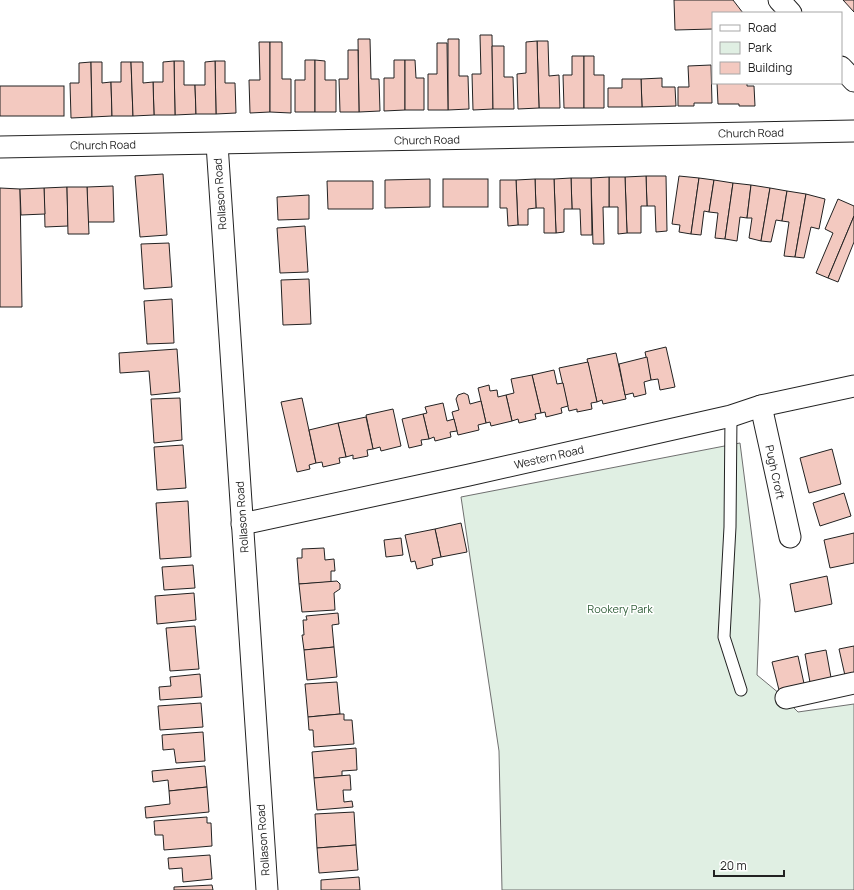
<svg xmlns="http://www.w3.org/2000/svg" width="854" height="890" font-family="Manrope,sans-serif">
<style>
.park{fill:#e0efe3;stroke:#6f6f6f}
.building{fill:#f3c9c0;stroke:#222}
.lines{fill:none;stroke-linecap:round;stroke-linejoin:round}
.lane-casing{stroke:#222;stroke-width:13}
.street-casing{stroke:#222;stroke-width:23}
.lane{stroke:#fff;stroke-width:11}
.street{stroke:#fff;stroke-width:21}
.labels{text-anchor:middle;stroke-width:3;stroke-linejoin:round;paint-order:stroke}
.street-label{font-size:11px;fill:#222;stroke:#fff}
.park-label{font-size:11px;fill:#2f5e38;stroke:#fff}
</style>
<rect width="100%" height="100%" fill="#fff"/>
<polygon class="park" points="740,443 760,600 757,675 780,694 798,712 854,704 854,890 502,890 499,751 461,497"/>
<g class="building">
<polygon points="674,0 733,0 743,13 713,13 713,29 675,30"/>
<polygon points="843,0 854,0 854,12"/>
<polygon points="480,35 492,35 493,109 473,110 472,74 481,74"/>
<polygon points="358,39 370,39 371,79 379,79 380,111 359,112"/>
<polygon points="448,39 459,39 459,76 468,76 469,109 448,110"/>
<polygon points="537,41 548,41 549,76 559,75 560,108 539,108"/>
<polygon points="537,41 539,108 518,109 517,74 526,73 526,42"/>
<polygon points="259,42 270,42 270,112 250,113 249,80 260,80"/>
<polygon points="270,42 282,42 282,79 291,79 291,113 270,112"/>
<polygon points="437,43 447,43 448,110 428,110 428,74 437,74"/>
<polygon points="492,46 504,46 504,77 513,77 514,109 493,109"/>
<polygon points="348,50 358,50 359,112 340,112 339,79 348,79"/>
<polygon points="572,56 584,56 584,108 564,108 563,75 572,75"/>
<polygon points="584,56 594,56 594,75 604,75 604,108 584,108"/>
<polygon points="305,60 315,60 315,112 295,112 295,80 305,80"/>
<polygon points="315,60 325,61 325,80 336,80 336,112 315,112"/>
<polygon points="394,60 405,60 405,110 384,111 384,78 394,78"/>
<polygon points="405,60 415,60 416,78 424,78 424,110 405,110"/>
<polygon points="174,61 184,61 184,85 195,85 196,114 175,115"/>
<polygon points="174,61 175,115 154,115 153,82 163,82 163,62"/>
<polygon points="215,61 225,61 225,83 235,83 236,113 216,114"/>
<polygon points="215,61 216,114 196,114 195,85 205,85 205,62"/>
<polygon points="91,62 92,117 71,118 70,83 79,83 79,63"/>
<polygon points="91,62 102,62 102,83 111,82 112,116 92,117"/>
<polygon points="121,62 131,62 133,116 112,116 111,82 121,82"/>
<polygon points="131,62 143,62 143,83 153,82 154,115 133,116"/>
<polygon points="711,65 712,103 694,103 694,106 678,106 678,87 689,87 688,66"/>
<polygon points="662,78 662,87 675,87 676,106 642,107 641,79"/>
<polygon points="622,79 641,79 642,107 608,107 608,88 622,88"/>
<polygon points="717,83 747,83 747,86 754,86 755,106 739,106 739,104 718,104"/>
<rect x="0" y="86" width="64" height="30"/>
<polygon points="163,174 167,235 140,237 135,176"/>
<polygon points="646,176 666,176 667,231 656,232 655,206 647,206"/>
<polygon points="646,176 647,206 641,206 641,233 627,233 625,177"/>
<polygon points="679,176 699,178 691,234 679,232 680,225 672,224"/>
<polygon points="609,177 625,177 627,233 618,234 618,207 609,207"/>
<polygon points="609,177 609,207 603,207 604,244 593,244 591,178"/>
<polygon points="571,178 591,178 592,235 581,235 580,209 572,209"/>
<polygon points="571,178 572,209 564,209 564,232 556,233 554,179"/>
<polygon points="699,178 714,180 709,212 704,211 701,235 691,234"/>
<polygon points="430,179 430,207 385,208 385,180"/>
<rect x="443" y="179" width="45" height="28"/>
<polygon points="535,179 554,179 556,233 544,233 544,208 536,208"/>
<polygon points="535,179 536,208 528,209 528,225 518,225 516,180"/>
<polygon points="500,180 516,180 518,225 508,226 507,208 500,208"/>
<polygon points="714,180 733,183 725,239 715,238 718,213 709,212"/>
<polygon points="327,181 373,181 373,209 328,209"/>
<polygon points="733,183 751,185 747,218 740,217 737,241 725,239"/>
<polygon points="751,185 770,188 761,241 749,238 752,218 747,218"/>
<polygon points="113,186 114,222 88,222 87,187"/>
<polygon points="67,187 68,226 45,227 44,188"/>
<polygon points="67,187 87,187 89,234 68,234"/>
<polygon points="0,188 20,189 22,307 0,307"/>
<polygon points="44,188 45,214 21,215 20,189"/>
<polygon points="770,188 787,191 782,221 776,220 771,242 761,241"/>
<polygon points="787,191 806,194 795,257 784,256 789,222 782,221"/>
<polygon points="806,194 825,199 819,229 811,227 804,258 795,257"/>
<polygon points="309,195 309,219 278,220 277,197"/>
<polygon points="838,199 854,206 854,216 828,278 816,273 833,233 825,229"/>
<polygon points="854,216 854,242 838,282 828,278"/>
<polygon points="305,226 308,272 280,273 277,228"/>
<polygon points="169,243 172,287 144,289 141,244"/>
<polygon points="309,279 311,324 283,325 281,280"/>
<polygon points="172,299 174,343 147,344 144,301"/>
<polygon points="666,347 675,387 660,390 658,379 651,380 645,352"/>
<polygon points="177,349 180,392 151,395 149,371 120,373 119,353"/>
<polygon points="616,353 626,399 603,404 602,400 597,402 587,359"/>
<polygon points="647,357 651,380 644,382 646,394 634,397 633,393 625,395 619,364"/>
<polygon points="588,362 597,402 591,403 592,409 577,412 577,409 569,411 559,368"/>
<polygon points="554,370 557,384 563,383 568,406 561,408 562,413 546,417 545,412 541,413 532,375"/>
<polygon points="532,375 541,413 535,414 536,419 519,423 518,419 512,421 506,395 514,393 511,379"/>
<polygon points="489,385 490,391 497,390 498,397 506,395 512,421 491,426 490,422 486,423 478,388"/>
<polygon points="464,393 468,395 470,404 481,401 486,423 478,425 479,430 458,435 452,412 459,410 456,399 458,395"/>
<polygon points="180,398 182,440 154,443 151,399"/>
<polygon points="302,398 316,463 309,465 310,469 297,472 281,402"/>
<polygon points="443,403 447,421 454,419 457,431 450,432 451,437 435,441 434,437 429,439 423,414 427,413 425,407"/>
<polygon points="393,409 401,446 381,451 380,447 373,449 366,415"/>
<polygon points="423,414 429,439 421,440 422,445 409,448 402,419"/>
<polygon points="366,417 373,449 367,450 368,456 353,459 353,455 346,457 338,423"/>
<polygon points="338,423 346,457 339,458 340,463 323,467 322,462 316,463 309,430"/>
<polygon points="183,445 186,488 157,490 154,447"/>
<polygon points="832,449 841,484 809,493 800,458"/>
<polygon points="844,493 851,516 820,526 813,503"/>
<polygon points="188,501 191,557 160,559 156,503"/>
<polygon points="461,523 467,552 441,557 435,529"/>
<polygon points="435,529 441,557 432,559 433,565 417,569 415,561 411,562 405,535"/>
<polygon points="854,533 854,563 830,568 824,540"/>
<polygon points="401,538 403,555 386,557 384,540"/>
<polygon points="324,548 325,560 334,559 335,571 331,571 331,582 299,584 297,558 302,558 302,549"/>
<polygon points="193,565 195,588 164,590 162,567"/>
<polygon points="827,576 832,604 795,612 790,584"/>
<polygon points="337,581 340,584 340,589 334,593 335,610 302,612 299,584"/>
<polygon points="194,593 196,620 157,624 155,596"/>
<polygon points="338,613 339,624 332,625 334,647 304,650 302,635 304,635 303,620 307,620 306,616"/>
<polygon points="195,626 199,669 170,671 166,628"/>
<polygon points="854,646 854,678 846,680 839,649"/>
<polygon points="334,647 337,677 307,680 304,650"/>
<polygon points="826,650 832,683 811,688 805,654"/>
<polygon points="798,656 805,688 780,694 772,662"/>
<polygon points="200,674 202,697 160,700 159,687 171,686 170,677"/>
<polygon points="337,682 340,714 308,717 305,684"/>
<polygon points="201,703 203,727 160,730 158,706"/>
<polygon points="340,714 344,714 344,720 352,720 354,744 314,747 313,730 309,730 308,717"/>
<polygon points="203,732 205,761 176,763 174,749 163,750 162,735"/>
<polygon points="356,748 357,770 342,771 342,776 314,778 312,752"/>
<polygon points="205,766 207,787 169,791 168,780 153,782 152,771"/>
<polygon points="350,775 351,790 343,790 344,802 352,801 353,807 317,810 314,778"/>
<polygon points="207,787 209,812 146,818 145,807 170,804 169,791"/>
<polygon points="354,812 356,845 317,848 315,814"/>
<polygon points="207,817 207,823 211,823 212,846 164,850 163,835 155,835 154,821"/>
<polygon points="356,845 358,870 319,873 317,848"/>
<polygon points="210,855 212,879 183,882 182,868 169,869 168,858"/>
<polygon points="359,877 360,890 321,890 321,880"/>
<polygon points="212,885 213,890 174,890 174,887"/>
</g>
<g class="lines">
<defs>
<polyline id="lane" points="731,416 730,527 724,637 741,690"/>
<g id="street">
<polyline points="779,0 791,13"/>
<polyline points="841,67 854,81"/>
<polyline points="217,144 267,890"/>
<polyline points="0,147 854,131"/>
<polyline points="761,406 790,537"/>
<polyline points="242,524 469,475 731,416 761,406 854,386"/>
<polyline points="786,698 854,683"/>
</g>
</defs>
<use href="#lane" class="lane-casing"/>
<use href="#street" class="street-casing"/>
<use href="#lane" class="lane"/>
<use href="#street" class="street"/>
</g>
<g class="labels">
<g class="street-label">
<text transform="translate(751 133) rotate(-1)" y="4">Church Road</text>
<text transform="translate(427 140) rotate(-1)" y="4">Church Road</text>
<text transform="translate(103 145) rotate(-1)" y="4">Church Road</text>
<text transform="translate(220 194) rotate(-94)" y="4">Rollason Road</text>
<text transform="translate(549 457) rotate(-13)" y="4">Western Road</text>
<text transform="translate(775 472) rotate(78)" y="4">Pugh Croft</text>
<text transform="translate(242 517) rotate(-94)" y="4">Rollason Road</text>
<text transform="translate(263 840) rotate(-94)" y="4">Rollason Road</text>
</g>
<g class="park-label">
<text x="620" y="613">Rookery Park</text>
</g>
</g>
<rect x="712" y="12" width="130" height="72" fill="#ffffff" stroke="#a7a7a7"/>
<rect x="720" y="25" width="20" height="6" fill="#ffffff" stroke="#a7a7a7"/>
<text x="748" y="32" font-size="12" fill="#222222">Road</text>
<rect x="720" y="42" width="20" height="12" fill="#e0efe3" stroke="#a7a7a7"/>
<text x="748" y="52" font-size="12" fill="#222222">Park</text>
<rect x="720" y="62" width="20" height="12" fill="#f3c9c0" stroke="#a7a7a7"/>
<text x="748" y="72" font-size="12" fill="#222222">Building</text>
<path d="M714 870v6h70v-6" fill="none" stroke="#222222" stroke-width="2"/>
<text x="720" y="870" font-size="12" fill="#222222" stroke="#ffffff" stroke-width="3" paint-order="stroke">20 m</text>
</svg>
